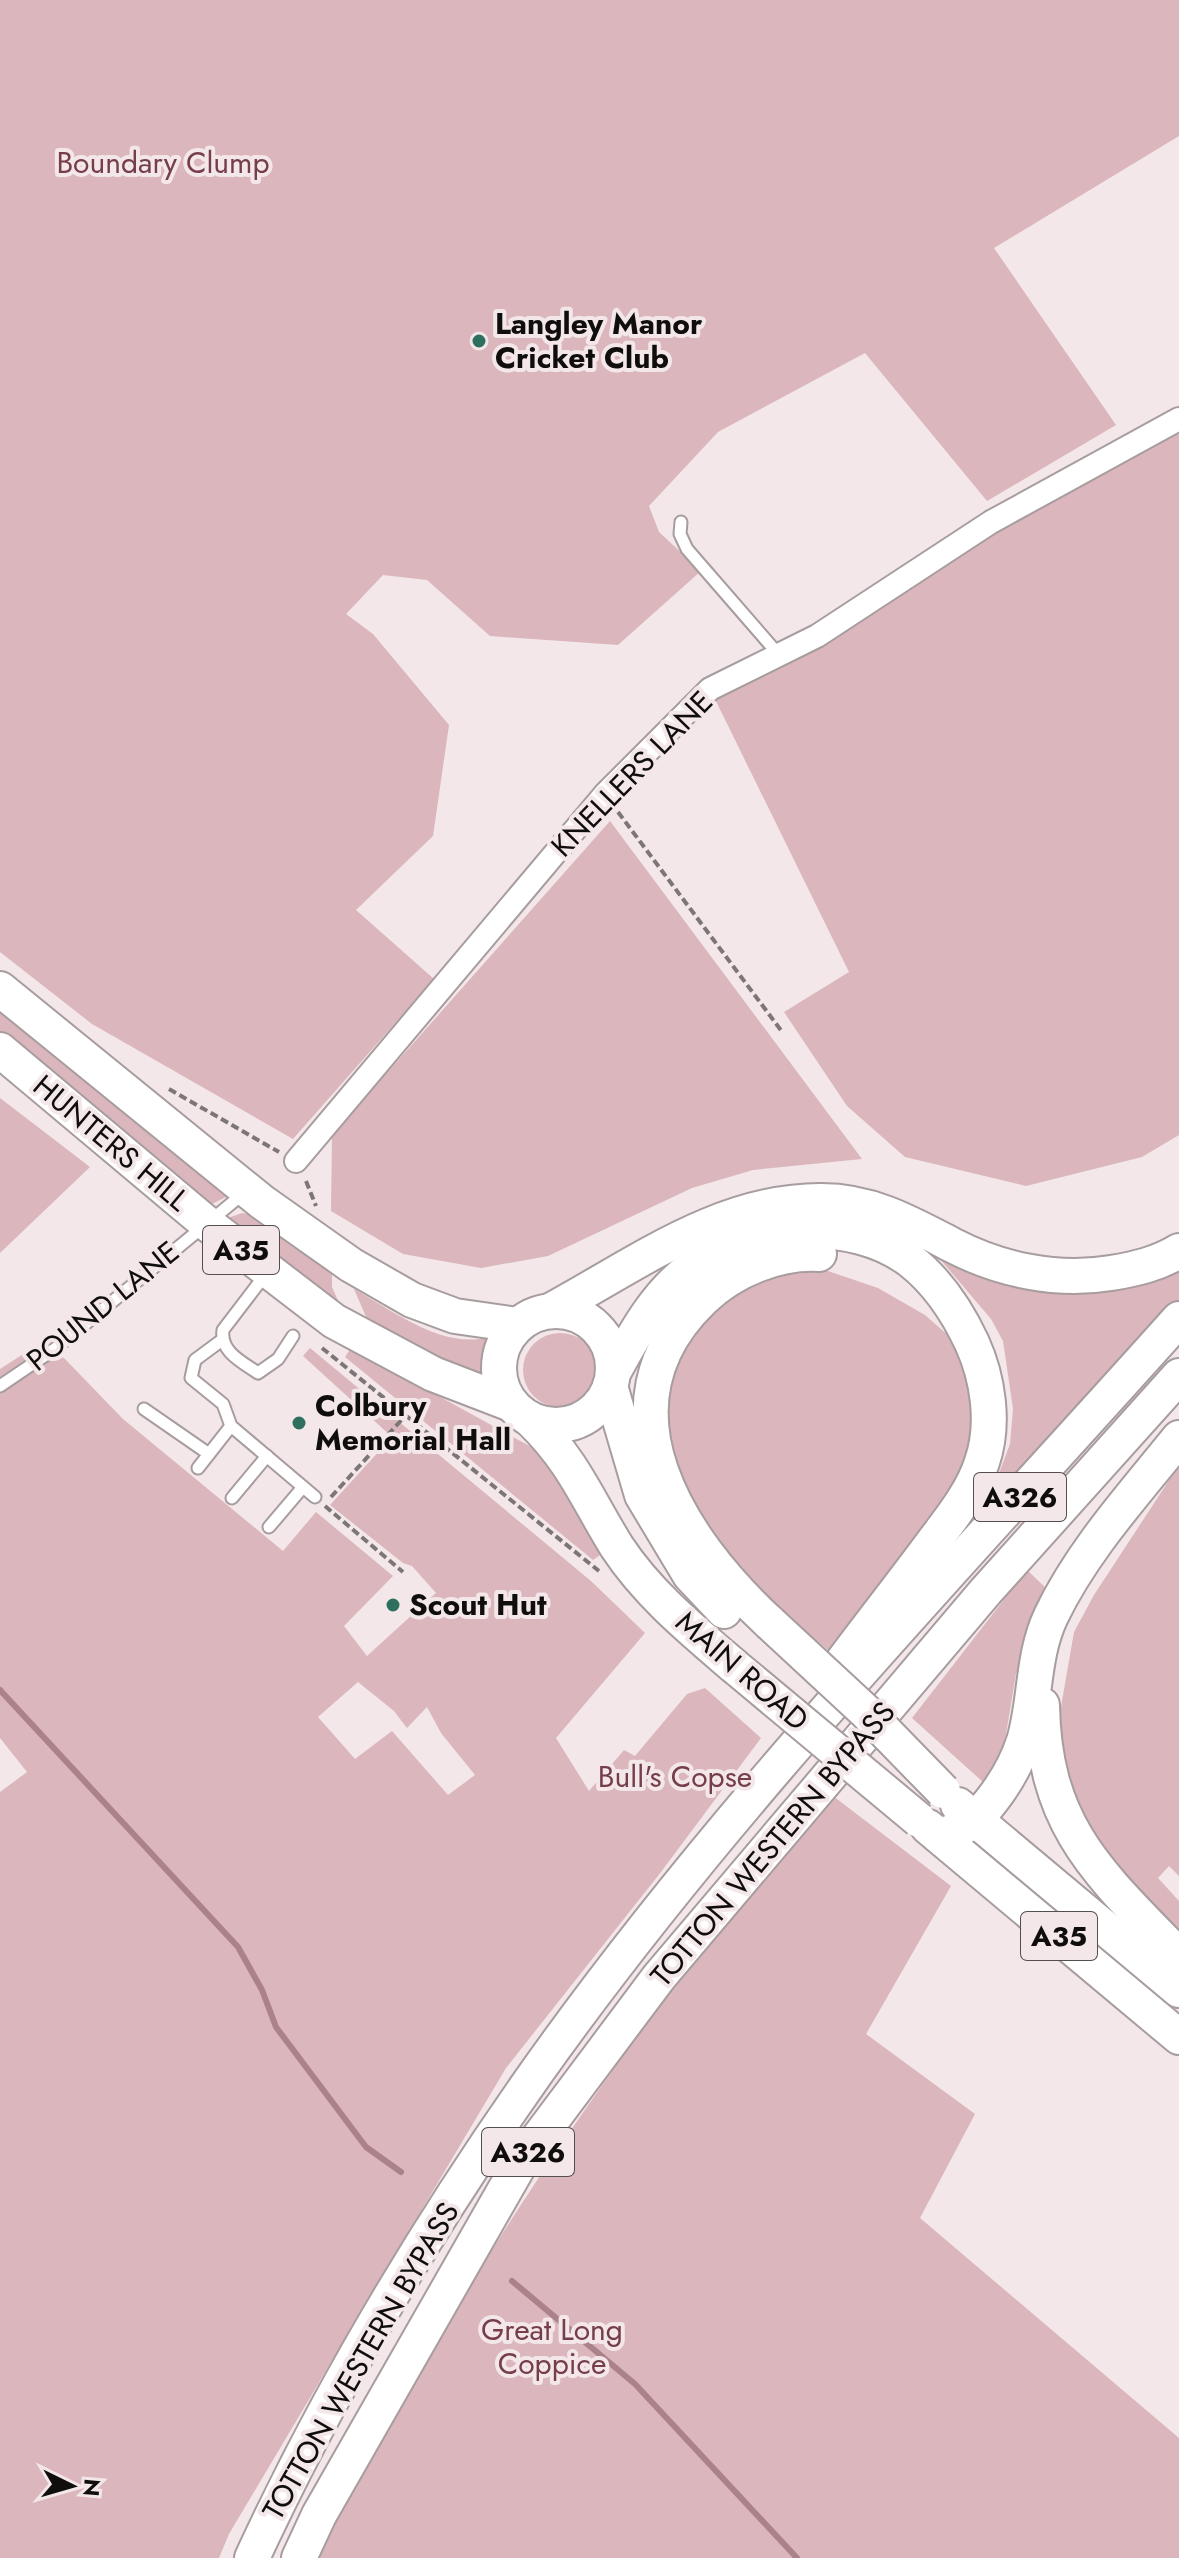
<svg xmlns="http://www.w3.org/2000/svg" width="1179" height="2558" font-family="Jost,sans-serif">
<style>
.green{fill:#dbb6bd;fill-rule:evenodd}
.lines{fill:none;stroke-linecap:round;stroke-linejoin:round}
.stream{stroke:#ab8289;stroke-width:6}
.service-casing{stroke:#a79c9e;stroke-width:15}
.minor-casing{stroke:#a79c9e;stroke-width:26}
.primary-casing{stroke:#a79c9e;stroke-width:38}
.path{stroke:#7d7677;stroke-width:4;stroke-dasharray:8 4;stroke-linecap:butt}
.service{stroke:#fff;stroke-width:11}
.minor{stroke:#fff;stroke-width:22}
.primary{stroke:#fff;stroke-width:34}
.primary-bridge-casing{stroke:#a79c9e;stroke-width:38;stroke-linecap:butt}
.primary-bridge{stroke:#fff;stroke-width:34}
.poi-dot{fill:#2f6f5e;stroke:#f3e7e9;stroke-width:3}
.labels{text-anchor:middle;stroke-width:8;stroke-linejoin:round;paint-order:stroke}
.shield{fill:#f3e7e9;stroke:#544e4f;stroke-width:2}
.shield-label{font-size:28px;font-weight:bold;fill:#100d0d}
.park-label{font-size:30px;fill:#763d4a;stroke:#f3e7e9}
.poi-label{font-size:30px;font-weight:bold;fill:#100d0d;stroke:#f3e7e9;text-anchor:start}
.street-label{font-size:30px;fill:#100d0d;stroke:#f3e7e9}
</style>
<rect width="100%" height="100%" fill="#f3e7e9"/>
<g class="green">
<polygon points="0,0 1179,0 1179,136 994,248 1116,425 987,501 865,353 718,432 649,506 659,532 701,571 618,645 490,636 427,580 383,575 346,614 373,634 449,725 433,836 356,910 434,979 293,1139 92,1024 0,952"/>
<polygon points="1179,419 1179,1135 1142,1157 1026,1186 905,1157 847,1106 784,1012 849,972 710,689"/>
<polygon points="610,821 862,1159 753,1170 692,1188 548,1256 481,1268 403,1254 331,1211 332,1135"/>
<polygon points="0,1010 230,1195 204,1208 0,1035"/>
<polygon points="0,1098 90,1167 0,1253"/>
<polygon points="242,1213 258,1216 332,1274 332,1287 344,1314 222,1220"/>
<polygon points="942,1249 1018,1282 1179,1267 1179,1302 1007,1496 992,1492 1010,1444 1013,1409 1003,1341 991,1319 940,1259"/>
<path d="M 828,1271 L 878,1288 L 925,1315 L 950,1337 L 970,1383 L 977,1414 L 960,1484 L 835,1656 C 795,1620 741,1585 711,1540 C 686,1503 658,1443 665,1397 C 669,1375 682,1356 694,1338 C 734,1283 762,1275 828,1271 Z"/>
<path d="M 354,1289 C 392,1310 442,1350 489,1337 L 483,1366 L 486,1381 L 365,1327 L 367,1319 Z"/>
<circle cx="560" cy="1370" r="37"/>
<path d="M 39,1344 L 64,1358 L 123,1419 L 283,1551 L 316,1512 L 393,1576 L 344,1626 L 367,1656 L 436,1593 L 412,1566 L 403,1563 L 330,1505 L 392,1437 L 303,1356 L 310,1348 L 591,1581 L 645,1633 L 556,1738 L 589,1791 L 624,1750 L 635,1756 L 687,1694 L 705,1688 L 761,1738 L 661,1872 L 506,2068 L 229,2534 L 219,2558 L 0,2558 L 0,1792 L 27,1772 L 0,1738 L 0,1369 ZM 358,1682 L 394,1711 L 407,1728 L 427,1707 L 441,1733 L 475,1775 L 448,1795 L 392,1731 L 355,1759 L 318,1717 Z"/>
<polygon points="351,1348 546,1455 606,1551 593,1560 345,1357"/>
<polygon points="1179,1465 1179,1876 1169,1866 1158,1878 1179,1901 1179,1933 1100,1849 1074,1797 1058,1724 1074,1632 1094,1595"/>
<polygon points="1027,1570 1048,1590 1016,1674 1003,1752 984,1783 912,1718"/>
<path d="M 833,1796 L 951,1886 L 866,2034 L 975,2114 L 920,2218 L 1179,2438 L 1179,2558 L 319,2558 C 371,2445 436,2336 504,2231 C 603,2077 710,1931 833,1796 Z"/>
</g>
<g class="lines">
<g class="stream">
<polyline points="0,1690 238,1947 262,1990 276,2027 366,2147 401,2172"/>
<polyline points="512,2281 635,2384 797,2558"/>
</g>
<defs>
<g id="service">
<polyline points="681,522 680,534 687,549 779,655"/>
<path d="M 265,1275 L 223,1330 C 220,1352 242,1362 258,1373 L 278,1359 L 293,1336"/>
<polyline points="222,1340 195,1360 191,1378 223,1404 231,1426 315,1497"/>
<polyline points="0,1386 56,1348 244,1193"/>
<polyline points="144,1409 209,1454"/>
<polyline points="198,1468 231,1426"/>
<polyline points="232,1498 267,1456"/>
<polyline points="269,1527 303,1487"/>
</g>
<polyline id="minor" points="296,1161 605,794 710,689 817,636 991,522 1179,419"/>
<g id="primary">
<polyline points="0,989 262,1202 351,1265 412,1300 455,1316 518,1325"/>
<polyline points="0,1050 205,1222 334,1321 433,1374 511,1404"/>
<circle cx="556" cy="1368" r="57"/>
<path d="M 550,1311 C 635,1265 721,1200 822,1201 C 871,1201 910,1223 952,1245 C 1000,1270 1057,1282 1111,1273 C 1135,1269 1158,1264 1179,1251"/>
<path d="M 613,1373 C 634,1335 656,1293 693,1267 C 752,1226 851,1215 911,1261 C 939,1283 957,1311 972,1343 C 988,1378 995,1424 982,1462 C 972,1494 948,1522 928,1549 C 899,1588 869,1626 840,1665"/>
<polyline points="610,1386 642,1495 690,1575 724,1611"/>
<path d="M 531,1420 C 574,1462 587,1499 617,1547 C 648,1594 692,1630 734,1666"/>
<path d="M 770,1623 C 680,1540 591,1406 703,1299 C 733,1270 778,1252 819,1254"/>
<path d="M 1042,1705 C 1044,1828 1100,1874 1179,1956"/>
<polyline points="958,1805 1179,1990"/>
<polyline points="928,1827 1179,2037"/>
<path d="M 938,1835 C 963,1832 977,1820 992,1800 C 1006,1782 1017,1763 1024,1741 C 1036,1701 1032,1656 1051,1616 C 1082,1551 1134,1494 1179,1438"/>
<path d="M 252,2558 C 330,2389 429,2225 536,2073 C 726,1805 960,1564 1179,1319"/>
<polyline points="299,2558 319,2515 522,2160 659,1977 986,1591 1179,1376"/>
</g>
</defs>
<use href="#service" class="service-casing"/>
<use href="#minor" class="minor-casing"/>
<use href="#primary" class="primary-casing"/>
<g class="path">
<polyline points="618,812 783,1033"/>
<polyline points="169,1089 279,1152"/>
<polyline points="306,1181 316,1206"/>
<polyline points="322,1348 599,1571"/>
<polyline points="331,1497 406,1415"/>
<polyline points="325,1506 403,1572"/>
</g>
<use href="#service" class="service"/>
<use href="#minor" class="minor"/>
<use href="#primary" class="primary"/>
<defs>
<g id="primary-bridge">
<polyline points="770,1623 865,1711 943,1791"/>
<polyline points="734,1666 919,1820"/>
</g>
</defs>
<use href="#primary-bridge" class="primary-bridge-casing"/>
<use href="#primary-bridge" class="primary-bridge"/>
</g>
<g class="poi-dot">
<circle cx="479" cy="341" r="8"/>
<circle cx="299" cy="1423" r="8"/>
<circle cx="393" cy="1605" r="8"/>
</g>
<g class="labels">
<g class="shield">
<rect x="203" y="1226" width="76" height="48" rx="6"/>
<rect x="974" y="1473" width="92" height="48" rx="6"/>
<rect x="1021" y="1912" width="76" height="48" rx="6"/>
<rect x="482" y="2128" width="92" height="48" rx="6"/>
</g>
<g class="shield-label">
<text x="241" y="1260">A35</text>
<text x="1020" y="1507">A326</text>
<text x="1059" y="1946">A35</text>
<text x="528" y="2162">A326</text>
</g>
<g class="park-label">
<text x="163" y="173">Boundary Clump</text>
<text x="675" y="1787">Bull's Copse</text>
<text x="552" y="2340">Great Long<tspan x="552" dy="34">Coppice</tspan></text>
</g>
<g class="poi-label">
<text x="495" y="334">Langley Manor<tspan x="495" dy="34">Cricket Club</tspan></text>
<text x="315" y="1416">Colbury<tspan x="315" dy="34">Memorial Hall</tspan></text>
<text x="409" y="1615">Scout Hut</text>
</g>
<g class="street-label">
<text transform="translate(632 774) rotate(-46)" y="10">KNELLERS LANE</text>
<text transform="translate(111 1143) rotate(40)" y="10">HUNTERS HILL</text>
<text transform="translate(103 1306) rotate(-39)" y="10">POUND LANE</text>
<text transform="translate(742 1671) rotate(41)" y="10">MAIN ROAD</text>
<text transform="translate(773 1844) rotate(-50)" y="10">TOTTON WESTERN BYPASS</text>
<text transform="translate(361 2361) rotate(-60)" y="10">TOTTON WESTERN BYPASS</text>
</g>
</g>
<g transform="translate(72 2486) rotate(95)" stroke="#f3e7e9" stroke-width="6" paint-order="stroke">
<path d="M0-6L14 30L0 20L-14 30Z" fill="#100d0d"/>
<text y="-12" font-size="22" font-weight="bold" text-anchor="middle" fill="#100d0d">N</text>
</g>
</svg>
